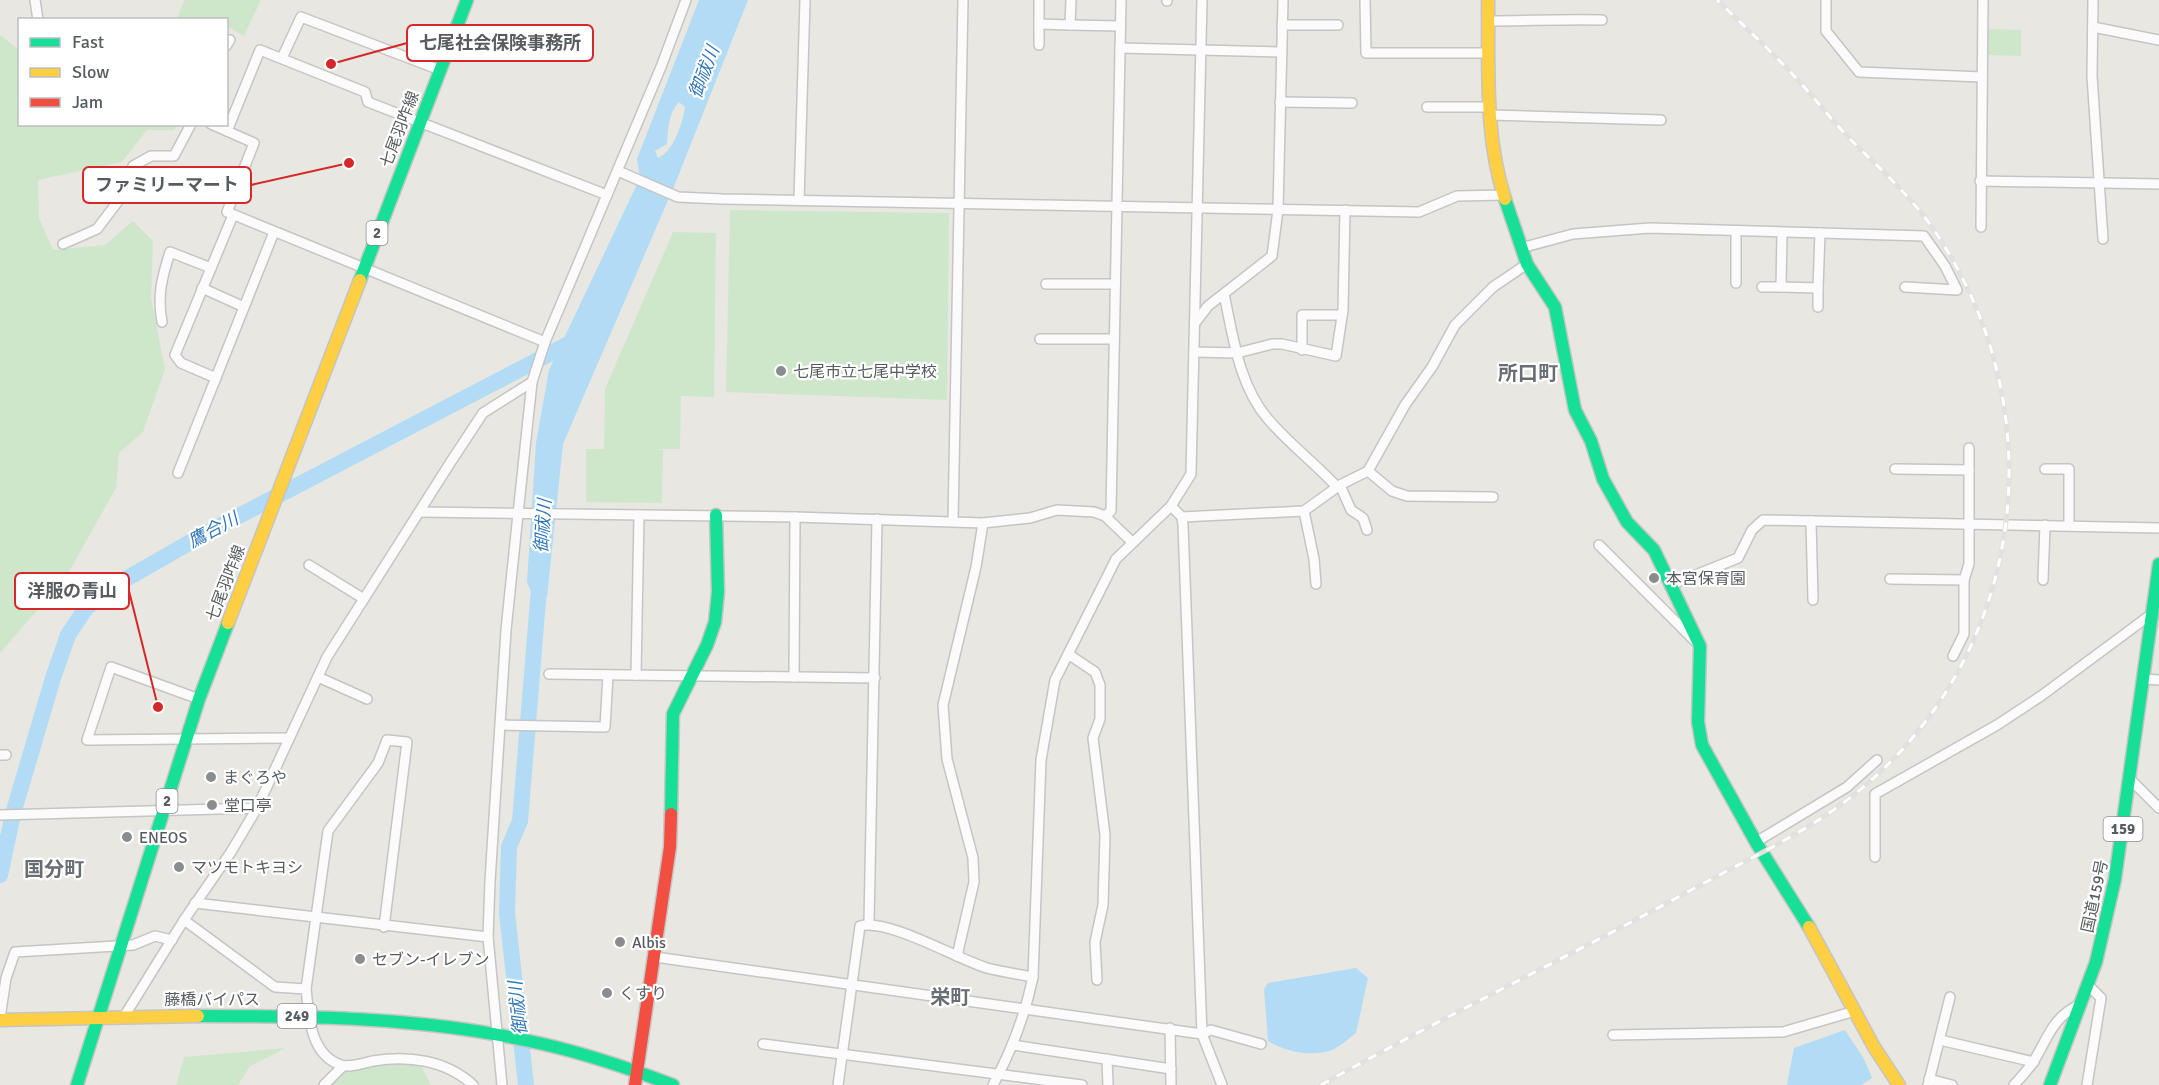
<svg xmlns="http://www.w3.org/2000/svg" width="2159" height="1085" font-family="Signika,'Noto Sans JP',sans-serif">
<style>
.green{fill:#cee7cb}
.water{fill:#b2dbf6;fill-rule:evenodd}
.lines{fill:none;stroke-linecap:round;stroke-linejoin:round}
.river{stroke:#b2dbf6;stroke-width:16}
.street-casing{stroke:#c4c5c4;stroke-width:12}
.fast-casing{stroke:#c4c5c4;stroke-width:15}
.slow-casing{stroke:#c4c5c4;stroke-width:15}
.jam-casing{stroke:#c4c5c4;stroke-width:15}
.street{stroke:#fcfbfb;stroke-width:9}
.fast{stroke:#16e098;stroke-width:12}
.slow{stroke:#ffcf43;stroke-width:12}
.jam{stroke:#f24e42;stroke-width:12}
.rail-casing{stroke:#e1e1e0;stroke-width:5}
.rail{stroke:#fff;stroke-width:3;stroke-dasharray:9;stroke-linecap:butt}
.poi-dot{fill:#8a8d8e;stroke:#fff;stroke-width:2}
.labels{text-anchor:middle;stroke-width:4.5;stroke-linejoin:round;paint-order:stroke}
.shield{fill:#fff;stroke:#898d90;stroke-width:1.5}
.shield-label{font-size:15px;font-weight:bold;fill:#575c61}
.street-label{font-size:16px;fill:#575c61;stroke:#fff}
.poi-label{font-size:16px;fill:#575c61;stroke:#fff;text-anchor:start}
.water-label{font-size:18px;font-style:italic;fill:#3177b8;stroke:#fff}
.quarter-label{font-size:20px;font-weight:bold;fill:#686e73;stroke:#fff}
.leader{fill:none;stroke:#d62828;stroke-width:2}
.callout-dot{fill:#d62828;stroke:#fff;stroke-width:2}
.callout{fill:#fff;stroke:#d62828;stroke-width:2}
.callout-label{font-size:18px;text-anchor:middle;font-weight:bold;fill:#575c61}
</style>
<rect width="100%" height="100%" fill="#e8e7e2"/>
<g class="green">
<polygon points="184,0 261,0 244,36 227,26 226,20 177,19"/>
<polygon points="1987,29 2021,30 2021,56 1987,55"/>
<polygon points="0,35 19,50 20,124 178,125 174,130 147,130 122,162 38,180 39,218 53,250 105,245 133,221 153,241 151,298 165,369 143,432 119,453 116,488 66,577 0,653"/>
<polygon points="730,210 949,213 947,400 726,392"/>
<polygon points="673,232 716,233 714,397 681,396 680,449 653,449 663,450 662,503 586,502 586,449 604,449 605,389"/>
<polygon points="286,1048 250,1066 238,1085 176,1085 184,1057"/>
<polygon points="381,1057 420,1064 431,1085 328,1085 339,1072"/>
</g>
<g class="water">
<path d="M 699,0 L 728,0 C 722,11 711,39 714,51 L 721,45 L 731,0 L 748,0 L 675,184 L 563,444 L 547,597 L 533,596 L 527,582 L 536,443 L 549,370 L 640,178 L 637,159 ZM 679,102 L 685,107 C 683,123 673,152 658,158 L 655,151 L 667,144 C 668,129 668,114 679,102 Z"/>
<path d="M 1356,968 L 1368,978 L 1356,1033 C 1349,1038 1340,1047 1332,1050 C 1311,1057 1287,1052 1268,1041 L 1264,989 L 1268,983 Z"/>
<polygon points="1845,1030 1864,1059 1872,1078 1861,1085 1787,1085 1794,1048"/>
</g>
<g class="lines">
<g class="river">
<polyline points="705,69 732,0"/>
<polyline points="0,875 13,814 53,678 68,635 86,608 112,587 208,532 576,340"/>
<polyline points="526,1085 507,913 509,847 520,821 540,576"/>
</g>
<defs>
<g id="street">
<polyline points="35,0 38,20"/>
<polyline points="1167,0 1167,1"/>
<polyline points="1365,0 1366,53 1489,53"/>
<polyline points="1826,0 1826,31 1859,72 1982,77"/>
<polyline points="2093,0 2092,76 2103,239"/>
<path d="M 1488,21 C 1527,21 1563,19 1602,20"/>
<polyline points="1039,24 1070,25 1071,0"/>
<polyline points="1070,25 1120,26"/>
<polyline points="1282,25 1338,25"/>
<polyline points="2093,27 2159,40"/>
<polyline points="1039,45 1039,0"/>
<polyline points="226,46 230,40"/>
<polyline points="1120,48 1282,52"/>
<polyline points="282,58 301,17 440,70"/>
<polyline points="1280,102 1352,103"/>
<polyline points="1427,107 1490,107"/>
<polyline points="1491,115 1661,120"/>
<polyline points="211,124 254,143 227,212 545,342"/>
<polyline points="227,131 260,50 365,92 368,102 607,195"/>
<polyline points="618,171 678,197 722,199 1419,212 1457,196 1504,195"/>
<polyline points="1980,181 2159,184"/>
<polyline points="799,200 805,0"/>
<polyline points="1981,227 1983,0"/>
<polyline points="63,244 97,229 122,196 133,166 151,156 174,156 191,124"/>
<polyline points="1521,248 1573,234 1650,228 1924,236 1945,266 1957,290 1905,287"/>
<polyline points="1736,283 1736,232"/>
<polyline points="1046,284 1115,284"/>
<polyline points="1762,287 1781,287 1782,233"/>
<polyline points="1781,287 1818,288 1820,233"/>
<polyline points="202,288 244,307"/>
<path d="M 1224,294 C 1233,336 1239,386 1268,419 C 1289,444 1315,463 1337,487"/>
<polyline points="1818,307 1818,288"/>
<path d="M 162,322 C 157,296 162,277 170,252 L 211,268"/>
<polyline points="1195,323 1208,306 1272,256 1278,210 1283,0"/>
<polyline points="1040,339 1114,339"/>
<polyline points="1302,350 1302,315 1342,315"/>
<polyline points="1194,352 1237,353 1272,344 1282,344 1336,356 1343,310 1345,210"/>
<polyline points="216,378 181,363 175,355 233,215"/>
<polyline points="1895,469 1969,470"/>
<polyline points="2045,469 2069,469 2069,525"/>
<polyline points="1368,471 1392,491 1407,496 1493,497"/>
<polyline points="178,473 274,232"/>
<polyline points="1340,485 1351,510 1363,518 1367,530"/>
<polyline points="1171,506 1182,517 1183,525 1202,1034 1222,1085"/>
<polyline points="1304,511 1314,559 1316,584"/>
<polyline points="420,512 795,517 983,523 1030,518 1057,510 1094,512 1105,516 1132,542"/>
<polyline points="1105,516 1111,511 1121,0"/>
<polyline points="1182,517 1304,511 1340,485 1368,471 1405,405 1432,367 1455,325 1493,287 1527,264"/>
<polyline points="953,521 963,0"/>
<polyline points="1811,521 1813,600"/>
<polyline points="1599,545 1696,642"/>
<polyline points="309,565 364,599"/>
<polyline points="1890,579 1964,580"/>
<polyline points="2043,580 2045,525"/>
<polyline points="1673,584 1738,558 1752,530 1763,520 2159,528"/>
<polyline points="1068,654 1095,672 1100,685 1100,719 1093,738 1105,835 1103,905 1095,942 1097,980"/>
<polyline points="1953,656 1964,634 1964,580 1969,564 1969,448"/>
<polyline points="549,674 875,678"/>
<polyline points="636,675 639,515"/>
<polyline points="318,677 367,699"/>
<polyline points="794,677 795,517"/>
<polyline points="2145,679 2159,680"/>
<polyline points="199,699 111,667 87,740 289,738"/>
<polyline points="501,725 605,727 608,675"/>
<polyline points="0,755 6,755"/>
<polyline points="2130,779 2159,808"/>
<polyline points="0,815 257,808"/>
<polyline points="1756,842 1847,787 1877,760"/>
<polyline points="1875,857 1875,794 1997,725 2041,696 2153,613"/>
<polyline points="195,903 488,937"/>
<path d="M 184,920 L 275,987 L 306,989 C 309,1016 310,1055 341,1065 C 349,1068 364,1063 373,1061 C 408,1055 446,1060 473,1085"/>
<polyline points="869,923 877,519"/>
<polyline points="957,956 974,882 973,858 947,759 943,705 976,567 983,523"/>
<polyline points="655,957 1202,1034 1211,1030 1261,1044"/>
<polyline points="306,989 328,831 378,763 387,740 407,742 384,927"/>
<polyline points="125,1015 184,920 231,852 257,808 327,657 452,460 483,413 532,382"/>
<polyline points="0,1018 6,978 15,952 133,945 155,936 172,940"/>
<polyline points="1170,1028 1171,1085"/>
<polyline points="1613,1035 1783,1032 1855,1011"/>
<polyline points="1940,1040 2034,1062"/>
<polyline points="763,1044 1082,1085"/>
<polyline points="1013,1045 1171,1069"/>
<polyline points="1107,1059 1108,1085"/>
<polyline points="1929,1079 1952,1085"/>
<polyline points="324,1085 343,1066"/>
<polyline points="502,1085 488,937 490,881 506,630 518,514 532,382 545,342 661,67 686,0"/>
<path d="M 838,1085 L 860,926 C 888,918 957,959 987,968 C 1002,972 1018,974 1033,977"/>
<path d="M 993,1085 C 1012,1050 1025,1015 1033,977 L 1041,760 L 1055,680 L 1116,559 L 1171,506 L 1191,474 L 1202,0"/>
<polyline points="1928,1085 1950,997"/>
<path d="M 2014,1085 C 2021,1077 2030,1068 2035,1059 C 2048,1037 2054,1016 2079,1005"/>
<polyline points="2087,1085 2101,998 2087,984"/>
</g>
<g id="fast">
<polyline points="1505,199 1527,264 1555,307 1575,410 1591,441 1603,479 1627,522 1654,550 1700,646 1698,722 1702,745 1757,844 1809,927"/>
<polyline points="360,280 467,0"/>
<polyline points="671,814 673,714 707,645 715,622 718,592 716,515"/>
<path d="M 198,1016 C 307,1016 422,1017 529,1041 C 578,1051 626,1067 673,1085"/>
<polyline points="77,1085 199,699 228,623"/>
<polyline points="2050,1085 2096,962 2115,879 2159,564"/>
</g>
<g id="slow">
<path d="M 1488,0 C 1489,66 1484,135 1505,199"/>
<polyline points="228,623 360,280"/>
<polyline points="1809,927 1874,1047 1899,1085"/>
<polyline points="0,1020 198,1016"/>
</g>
<polyline id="jam" points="635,1085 670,847 671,814"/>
</defs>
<use href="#street" class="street-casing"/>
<use href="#fast" class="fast-casing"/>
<use href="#slow" class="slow-casing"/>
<use href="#jam" class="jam-casing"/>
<use href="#street" class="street"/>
<use href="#fast" class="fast"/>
<use href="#slow" class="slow"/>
<use href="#jam" class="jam"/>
<defs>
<path id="rail" d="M 1321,1085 C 1443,1017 1570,956 1693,889 C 1748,859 1806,833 1855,794 C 2023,659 2057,420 1940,239 C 1918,204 1887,175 1857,146 C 1835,125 1816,99 1795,77 C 1770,50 1743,25 1717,0"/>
</defs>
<use href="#rail" class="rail-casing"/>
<use href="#rail" class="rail"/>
</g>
<g class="poi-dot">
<circle cx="781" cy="371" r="6"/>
<circle cx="1654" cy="578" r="6"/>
<circle cx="211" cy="777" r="6"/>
<circle cx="212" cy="805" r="6"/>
<circle cx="127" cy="837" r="6"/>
<circle cx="179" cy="867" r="6"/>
<circle cx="620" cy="942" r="6"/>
<circle cx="360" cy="959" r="6"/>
<circle cx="607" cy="993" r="6"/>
</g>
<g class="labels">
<g class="shield">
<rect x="366.5" y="221" width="21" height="24" rx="4.5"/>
<rect x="156.5" y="789" width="21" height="24" rx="4.5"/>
<rect x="2103.5" y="817" width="39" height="24" rx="4.5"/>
<rect x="277.5" y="1004" width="39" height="24" rx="4.5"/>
</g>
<g class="shield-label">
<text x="377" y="238">2</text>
<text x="167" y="806">2</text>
<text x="2123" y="834">159</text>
<text x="297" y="1021">249</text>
</g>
<g class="street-label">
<text transform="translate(399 129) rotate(-69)" y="6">七尾羽咋線</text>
<text transform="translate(225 583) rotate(-69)" y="6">七尾羽咋線</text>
<text transform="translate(2094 896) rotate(-78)" y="6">国道159号</text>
<text x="212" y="1005">藤橋バイパス</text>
</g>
<g class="poi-label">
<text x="793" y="377">七尾市立七尾中学校</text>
<text x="1666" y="584">本宮保育園</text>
<text x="223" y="783">まぐろや</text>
<text x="224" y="811">堂口亭</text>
<text x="139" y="843">ENEOS</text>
<text x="191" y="873">マツモトキヨシ</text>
<text x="632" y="948">Albis</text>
<text x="372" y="965">セブン-イレブン</text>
<text x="619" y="999">くすり</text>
</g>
<g class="water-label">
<text transform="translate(704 72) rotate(-69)" y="6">御祓川</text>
<text transform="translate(543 526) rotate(-86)" y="6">御祓川</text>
<text transform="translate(213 530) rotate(-28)" y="6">鷹合川</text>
<text transform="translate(518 1008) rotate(-96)" y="6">御祓川</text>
</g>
<g class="quarter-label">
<text x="1528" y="380">所口町</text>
<text x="54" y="876">国分町</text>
<text x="950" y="1004">栄町</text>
</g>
</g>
<path class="leader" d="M331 64L407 43M349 163L251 185M158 707L129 591"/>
<g class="callout-dot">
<circle cx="331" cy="64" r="6"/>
<circle cx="349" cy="163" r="6"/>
<circle cx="158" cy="707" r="6"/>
</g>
<g class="callout">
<rect x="407" y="25" width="186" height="36" rx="6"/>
<rect x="83" y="167" width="168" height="36" rx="6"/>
<rect x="15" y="573" width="114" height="36" rx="6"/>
</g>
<g class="callout-label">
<text x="500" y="49">七尾社会保険事務所</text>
<text x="167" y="191">ファミリーマート</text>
<text x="72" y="597">洋服の青山</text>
</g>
<rect x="18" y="18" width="210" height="108" fill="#ffffff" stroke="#bcbec0" stroke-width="1.5"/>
<rect x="30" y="38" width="30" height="9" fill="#16e098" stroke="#bcbec0" stroke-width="1.5"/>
<text x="72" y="48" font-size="18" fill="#575c61">Fast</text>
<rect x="30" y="68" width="30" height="9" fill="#ffcf43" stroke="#bcbec0" stroke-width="1.5"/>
<text x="72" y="78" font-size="18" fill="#575c61">Slow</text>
<rect x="30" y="98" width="30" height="9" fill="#f24e42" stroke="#bcbec0" stroke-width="1.5"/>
<text x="72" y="108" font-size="18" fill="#575c61">Jam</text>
</svg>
